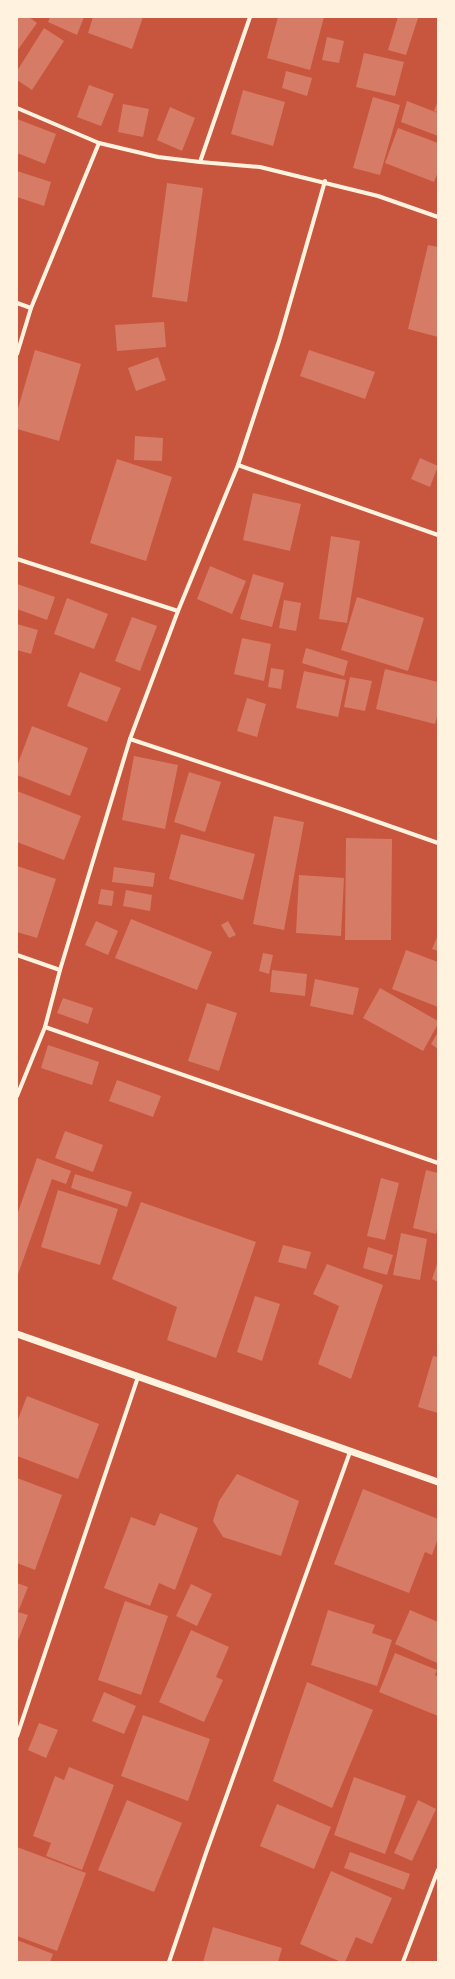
<svg xmlns="http://www.w3.org/2000/svg" width="455" height="1979" font-family="'Exo 2',sans-serif">
<style>
.building{fill:#d67c66}
.lines{fill:none;stroke-linecap:round;stroke-linejoin:round}
.minor{stroke:#fff3e0;stroke-width:4}
.tertiary{stroke:#fff3e0;stroke-width:7}
</style>
<rect width="100%" height="100%" fill="#c8553d"/>
<g class="building">
<polygon points="17,17 29,17 37,23 17,51"/>
<polygon points="50,17 84,17 77,35 48,22"/>
<polygon points="93,17 143,17 132,49 88,33"/>
<polygon points="278,17 324,17 310,70 267,58"/>
<polygon points="398,17 418,18 406,55 388,50"/>
<polygon points="44,28 64,41 32,90 17,80 17,71"/>
<polygon points="327,37 344,41 339,63 322,60"/>
<polygon points="364,53 404,62 395,96 356,87"/>
<polygon points="286,71 312,78 307,96 282,88"/>
<polygon points="89,85 114,94 101,126 77,117"/>
<polygon points="243,90 285,102 273,146 231,134"/>
<polygon points="373,97 400,105 380,175 353,168"/>
<polygon points="407,101 438,113 438,136 401,122"/>
<polygon points="438,101 438,112 434,111"/>
<polygon points="123,104 149,109 143,137 118,132"/>
<polygon points="170,107 195,118 182,151 157,140"/>
<polygon points="17,119 56,134 45,164 17,153"/>
<polygon points="398,128 438,143 438,172 434,182 385,163"/>
<polygon points="17,171 51,182 44,206 17,197"/>
<polygon points="167,183 203,188 187,302 152,297"/>
<polygon points="428,245 438,247 438,337 408,329"/>
<polygon points="164,322 166,347 117,351 115,325"/>
<polygon points="35,350 81,364 59,441 17,429 17,412"/>
<polygon points="309,350 375,372 365,399 300,376"/>
<polygon points="158,357 166,380 136,391 128,368"/>
<polygon points="135,436 163,438 162,461 134,460"/>
<polygon points="420,458 438,466 430,487 411,479"/>
<polygon points="117,459 172,477 146,561 90,543"/>
<polygon points="253,493 301,504 290,551 243,540"/>
<polygon points="331,536 360,541 347,623 319,619"/>
<polygon points="210,566 246,581 232,614 197,599"/>
<polygon points="253,574 284,583 272,627 240,619"/>
<polygon points="17,584 55,597 47,620 17,609"/>
<polygon points="357,597 424,618 408,671 341,650"/>
<polygon points="67,598 108,614 94,649 54,634"/>
<polygon points="284,600 301,603 296,631 279,628"/>
<polygon points="132,617 157,626 140,671 115,661"/>
<polygon points="17,624 38,630 31,654 17,650"/>
<polygon points="242,638 271,644 264,681 234,674"/>
<polygon points="306,648 348,661 344,676 302,663"/>
<polygon points="271,668 284,670 281,689 268,687"/>
<polygon points="385,669 438,682 438,713 435,724 376,709"/>
<polygon points="304,671 346,680 338,717 296,708"/>
<polygon points="80,672 121,688 107,722 67,706"/>
<polygon points="350,677 372,681 365,711 344,707"/>
<polygon points="247,698 266,704 257,737 237,731"/>
<polygon points="32,726 88,748 70,796 17,775 17,766"/>
<polygon points="134,756 178,765 165,829 122,820"/>
<polygon points="189,772 221,782 205,832 174,822"/>
<polygon points="17,791 81,816 64,860 17,842"/>
<polygon points="274,816 304,822 284,930 253,924"/>
<polygon points="181,834 255,854 243,900 169,879"/>
<polygon points="346,838 392,839 391,940 345,940"/>
<polygon points="17,866 56,879 37,938 17,932"/>
<polygon points="114,867 155,873 153,887 112,882"/>
<polygon points="299,875 344,878 341,936 296,933"/>
<polygon points="101,889 114,891 112,906 98,904"/>
<polygon points="126,890 152,895 150,911 123,906"/>
<polygon points="131,919 212,952 197,990 115,958"/>
<polygon points="96,921 118,931 108,955 85,945"/>
<polygon points="228,921 236,935 229,938 221,925"/>
<polygon points="438,935 438,951 432,949"/>
<polygon points="406,950 438,962 438,1007 392,989"/>
<polygon points="263,953 273,955 269,974 259,971"/>
<polygon points="272,970 307,974 305,996 270,992"/>
<polygon points="315,979 359,988 353,1015 310,1006"/>
<polygon points="380,988 438,1021 438,1024 423,1051 363,1018"/>
<polygon points="63,998 93,1008 88,1024 57,1013"/>
<polygon points="207,1003 237,1013 219,1071 188,1061"/>
<polygon points="438,1032 438,1049 431,1044"/>
<polygon points="48,1045 99,1062 92,1085 41,1068"/>
<polygon points="117,1080 161,1096 153,1117 109,1101"/>
<polygon points="65,1131 103,1145 93,1172 55,1158"/>
<polygon points="37,1158 71,1171 66,1184 52,1179 17,1277 17,1215"/>
<polygon points="426,1170 438,1173 438,1225 436,1234 413,1228"/>
<polygon points="75,1174 132,1192 127,1207 71,1188"/>
<polygon points="381,1178 399,1183 385,1240 367,1236"/>
<polygon points="58,1190 118,1209 100,1265 41,1247"/>
<polygon points="141,1202 256,1242 216,1358 167,1340 177,1307 112,1279"/>
<polygon points="401,1233 427,1239 420,1280 393,1275"/>
<polygon points="283,1245 311,1252 306,1269 278,1262"/>
<polygon points="368,1247 393,1255 387,1275 363,1268"/>
<polygon points="438,1261 438,1282 432,1279"/>
<polygon points="327,1264 383,1285 351,1379 318,1364 339,1306 313,1294"/>
<polygon points="255,1296 280,1304 262,1361 237,1352"/>
<polygon points="433,1356 438,1357 438,1413 418,1407"/>
<polygon points="27,1396 99,1424 78,1479 17,1456 17,1422"/>
<polygon points="237,1474 299,1501 281,1556 223,1537 213,1521 219,1501"/>
<polygon points="17,1478 62,1495 35,1570 17,1563"/>
<polygon points="363,1489 438,1519 438,1538 432,1555 425,1552 409,1593 334,1564"/>
<polygon points="160,1513 198,1528 175,1590 159,1583 150,1606 104,1588 131,1517 155,1526"/>
<polygon points="17,1583 28,1587 18,1612 28,1615 17,1643"/>
<polygon points="191,1584 212,1594 197,1626 176,1616"/>
<polygon points="125,1601 168,1616 141,1695 98,1680"/>
<polygon points="328,1610 375,1625 372,1633 392,1640 377,1686 311,1665"/>
<polygon points="410,1610 438,1622 437,1663 395,1644"/>
<polygon points="191,1630 229,1647 216,1677 223,1680 204,1722 159,1702"/>
<polygon points="395,1653 437,1670 435,1675 438,1677 438,1716 379,1692"/>
<polygon points="307,1682 373,1710 332,1808 273,1781"/>
<polygon points="104,1692 136,1706 124,1734 92,1721"/>
<polygon points="143,1715 210,1739 188,1801 121,1776"/>
<polygon points="39,1723 58,1730 46,1758 28,1750"/>
<polygon points="69,1767 114,1785 82,1870 46,1856 51,1843 33,1836 55,1776 64,1780"/>
<polygon points="354,1777 406,1796 385,1854 334,1835"/>
<polygon points="127,1800 182,1823 154,1892 98,1870"/>
<polygon points="418,1800 436,1809 412,1861 394,1853"/>
<polygon points="277,1804 331,1827 314,1869 260,1846"/>
<polygon points="17,1847 86,1873 57,1951 17,1936"/>
<polygon points="350,1852 410,1874 404,1890 344,1868"/>
<polygon points="331,1871 392,1898 372,1944 356,1937 345,1962 341,1962 300,1944"/>
<polygon points="213,1927 282,1948 278,1962 203,1962"/>
<polygon points="17,1940 53,1954 50,1962 17,1962"/>
</g>
<g class="lines">
<g class="minor">
<polyline points="17,108 99,143 158,157 200,162 260,167 378,196 438,217"/>
<polyline points="200,162 250,17"/>
<polyline points="17,303 31,308"/>
<polyline points="17,354 31,308 99,143"/>
<polyline points="238,465 438,535"/>
<polyline points="17,559 178,611"/>
<polyline points="130,739 344,810 438,843"/>
<polyline points="17,955 60,970"/>
<polyline points="45,1027 438,1163"/>
<polyline points="17,1096 45,1027 60,970 130,739 178,611 238,465 279,341 325,181"/>
<polyline points="17,1736 138,1377"/>
<polyline points="169,1962 206,1853 350,1452"/>
<polyline points="403,1962 438,1870"/>
</g>
<polyline class="tertiary" points="17,1334 438,1482"/>
</g>
<rect width="455" height="1979" fill="none" stroke="#fff3e0" stroke-width="36"/>
</svg>
